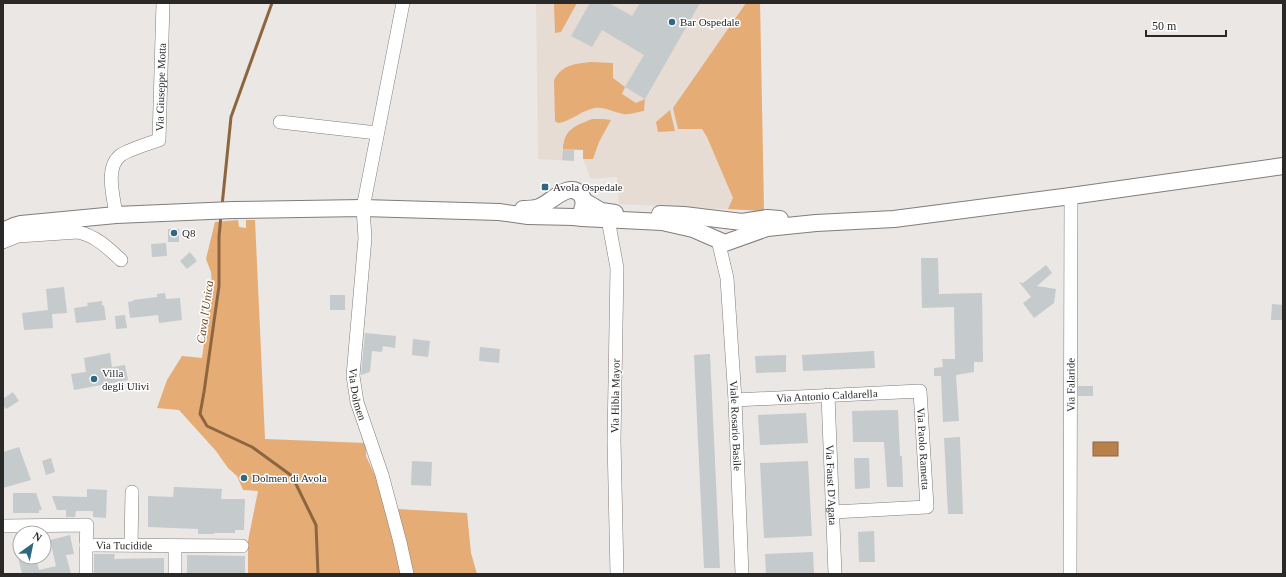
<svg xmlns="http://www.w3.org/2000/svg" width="1286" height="577" font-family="Georgia,serif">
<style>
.built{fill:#e6dcd3}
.green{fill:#e5ac75}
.water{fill:#b8804a;stroke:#8d6640}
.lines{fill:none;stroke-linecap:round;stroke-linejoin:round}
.stream{stroke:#8d6640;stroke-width:3}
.building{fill:#c5cacd}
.minor-casing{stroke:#817d7a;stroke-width:14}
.major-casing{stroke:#817d7a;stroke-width:18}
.minor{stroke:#fff;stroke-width:13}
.major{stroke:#fff;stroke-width:16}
.poi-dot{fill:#2f6881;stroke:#fff;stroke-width:1.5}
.labels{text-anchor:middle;stroke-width:3;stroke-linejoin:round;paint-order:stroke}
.poi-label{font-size:11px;fill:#2a2928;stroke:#fff;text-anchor:start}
.street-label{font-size:11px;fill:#2a2928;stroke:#fff}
.water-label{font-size:12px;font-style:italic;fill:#724a22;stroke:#fff}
</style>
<rect width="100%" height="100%" fill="#ebe7e4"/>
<polygon class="built" points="536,3 760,3 764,211 619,204 617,177 591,179 583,159 583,150 574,150 574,161 538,159"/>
<g class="green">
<polygon points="555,3 577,3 561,32 555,33 554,5"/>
<polygon points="746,3 760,3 764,211 728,209 733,198 707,137 702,129 678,129 673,108"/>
<path d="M 591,62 L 613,63 L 613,78 L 625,87 L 622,94 L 636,103 L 645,99 L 644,111 C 637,112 630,115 623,114 C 613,112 605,107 595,108 C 582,110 570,122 558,123 L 555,121 L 554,80 C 563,64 575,64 591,62 Z"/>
<polygon points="670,110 675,131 658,132 656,122"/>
<path d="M 592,119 L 604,119 L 611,120 L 599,142 L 593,159 L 583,159 L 583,150 L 563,149 C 564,129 575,126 592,119 Z"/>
<polygon points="238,220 239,227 246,228 246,220 255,220 265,439 366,443 366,456 378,482 403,574 248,574 248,541 258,491 243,490 237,476 228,468 216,451 179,410 157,408 167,380 182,356 202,358 212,285 211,272 206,259 215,222"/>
<polygon points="397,509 467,513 471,553 477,574 413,574"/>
</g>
<rect class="water" x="1093" y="442" width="25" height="14"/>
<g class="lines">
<g class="stream">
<polyline points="222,206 231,117 272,3"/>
<polyline points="221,215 219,237 219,286 204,392 200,414 207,426 252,447 292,476 316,525 318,574"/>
</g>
</g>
<g class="building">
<polygon points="590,3 609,3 632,16 640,3 700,3 645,99 625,87 644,55 602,30 592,47 571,36"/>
<polygon points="563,149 574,150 574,161 562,160"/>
<rect x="168" y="229" width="11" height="13"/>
<polygon points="166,243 167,256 152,257 151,244"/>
<polygon points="190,252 197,261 187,269 180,261"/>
<polygon points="921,258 938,258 939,294 982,293 983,362 974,362 974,372 956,375 959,421 943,422 941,376 934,376 934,368 943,367 942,359 955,359 954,307 922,308"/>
<polygon points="1046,265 1052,273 1037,286 1056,289 1054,303 1034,318 1023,303 1031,297 1019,282 1023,283"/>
<polygon points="64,287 67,313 52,314 53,328 24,330 22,313 48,310 46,289"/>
<polygon points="165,293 166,299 180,298 182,320 159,323 158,315 130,318 128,302 134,301 133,300 157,297 157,294"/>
<rect x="330" y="295" width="15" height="15"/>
<polygon points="102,301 102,306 104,305 106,320 76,323 74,308 88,306 87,303"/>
<polygon points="1272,304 1283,305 1283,320 1271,320"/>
<polygon points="125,315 127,328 116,329 115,316"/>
<polygon points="365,333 396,336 395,348 383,346 382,352 372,351 370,372 361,375"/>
<polygon points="413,339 430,341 428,357 412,355"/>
<polygon points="480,347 500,349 499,363 479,361"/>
<polygon points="874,351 875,368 803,371 802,355"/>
<polygon points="110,353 112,367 125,365 128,380 74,390 71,374 86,372 84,358"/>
<polygon points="710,354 720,568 704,568 694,355"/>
<polygon points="786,355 786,372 756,373 755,356"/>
<rect x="1078" y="386" width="15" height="10"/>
<polygon points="13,392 19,401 6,409 3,405 3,399"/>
<polygon points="898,410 900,456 902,456 903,487 887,487 884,442 853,442 852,411"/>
<polygon points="806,413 808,443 760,445 758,415"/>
<polygon points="960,437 963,514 948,514 944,438"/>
<polygon points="19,447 31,480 3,488 3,452"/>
<polygon points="51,458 55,472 46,475 42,461"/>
<polygon points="854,458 869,458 870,488 855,489"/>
<polygon points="412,461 432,462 431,486 411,485"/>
<polygon points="808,461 812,536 764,538 760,463"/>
<polygon points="174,487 222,489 221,499 245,499 244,530 235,530 235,533 214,533 214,534 198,534 198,529 148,527 148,496 173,497"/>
<polygon points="87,489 107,490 106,518 93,517 93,511 76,511 75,517 66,517 66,510 57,510 52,496 87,497"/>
<polygon points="13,493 36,493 42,510 39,510 39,513 13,513"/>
<polygon points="874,531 875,562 859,562 858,532"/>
<polygon points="70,535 74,554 66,555 71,574 22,574 18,557 36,557 39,570 56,566 50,540"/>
<polygon points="813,552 814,574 766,574 765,554"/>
<polygon points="94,554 115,554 114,559 164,558 164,574 94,574"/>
<polygon points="187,555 245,556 245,574 187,574"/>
</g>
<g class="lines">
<defs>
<g id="minor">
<path id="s1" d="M 403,3 L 363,208 L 365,238 L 353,376 L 357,402 L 382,475 L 400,542 L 407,574"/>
<polyline points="280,122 377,133"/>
<path id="s2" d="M 116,215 C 114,198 104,167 121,155 C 128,150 150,143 159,140 L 163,3"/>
<polyline points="608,219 617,268 614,440 617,574"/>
<path id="s3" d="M 718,240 L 727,278 L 735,400 L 742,574"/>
<path d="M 3,242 L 18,236 L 78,232 C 96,236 108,248 121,260"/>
<path id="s4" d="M 828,395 L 835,574"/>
<path id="s5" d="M 735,400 L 920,391 L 927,507 L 833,512"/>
<path id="s6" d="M 3,526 L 87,525 L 86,545 L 242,546"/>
<polyline points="131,545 132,492"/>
<polyline points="175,546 175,574"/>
<polyline points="86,574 86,545"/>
<path id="s7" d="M 1070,574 L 1071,196"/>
</g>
<g id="major">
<polyline points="584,201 601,211 615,213"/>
<path d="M 523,209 C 528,209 534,209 539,207 C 551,203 569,180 581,195 C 584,199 584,205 582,210"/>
<polyline points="660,214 684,215 742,222 767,218 780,219"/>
<polyline points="3,231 14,226 21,224 116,215 233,210 363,208 499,212 528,216 574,217 582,218 662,222 693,229 725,243 767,228 816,223 894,219 1071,196 1283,166"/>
</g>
</defs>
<use href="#minor" class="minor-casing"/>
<use href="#major" class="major-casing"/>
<use href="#minor" class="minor"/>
<use href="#major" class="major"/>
</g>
<g class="poi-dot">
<circle cx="672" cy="22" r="4"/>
<rect x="541" y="183" width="8" height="8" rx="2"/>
<circle cx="174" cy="233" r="4"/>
<circle cx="94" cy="379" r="4"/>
<circle cx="244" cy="478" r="4"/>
</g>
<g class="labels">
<g class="poi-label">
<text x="680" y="26">Bar Ospedale</text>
<text x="553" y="191">Avola Ospedale</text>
<text x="182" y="237">Q8</text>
<text x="102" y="377">Villa<tspan x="102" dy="13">degli Ulivi</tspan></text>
<text x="252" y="482">Dolmen di Avola</text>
</g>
<g class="street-label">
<text dy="4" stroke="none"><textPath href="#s2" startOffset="157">Via Giuseppe Motta</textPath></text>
<text dy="4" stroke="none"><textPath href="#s7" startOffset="189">Via Falaride</textPath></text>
<text dy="4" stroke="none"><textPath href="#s1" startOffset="396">Via Dolmen</textPath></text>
<text dy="4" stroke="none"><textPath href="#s5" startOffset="92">Via Antonio Caldarella</textPath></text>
<text transform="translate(615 396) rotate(-89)" y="4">Via Hibla Mayor</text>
<text dy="4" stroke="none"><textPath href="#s3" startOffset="187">Viale Rosario Basile</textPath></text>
<text dy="4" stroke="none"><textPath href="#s5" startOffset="243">Via Paolo Rametta</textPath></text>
<text dy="4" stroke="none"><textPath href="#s4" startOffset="90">Via Faust D'Agata</textPath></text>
<text dy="4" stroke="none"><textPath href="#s6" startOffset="142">Via Tucidide</textPath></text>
</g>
<g class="water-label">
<text transform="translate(205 312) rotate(-82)" y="4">Cava l'Unica</text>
</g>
</g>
<rect width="1286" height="577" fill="none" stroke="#2a2928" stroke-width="8"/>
<g transform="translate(32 545) rotate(33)"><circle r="19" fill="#ffffff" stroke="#aaa9a9"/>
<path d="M0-3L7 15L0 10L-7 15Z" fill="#2f6881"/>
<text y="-6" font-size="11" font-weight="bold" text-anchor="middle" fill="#2a2928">N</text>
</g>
<path d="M1146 30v6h80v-6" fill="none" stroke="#2a2928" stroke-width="2"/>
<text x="1152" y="30" font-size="12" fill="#2a2928" stroke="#ffffff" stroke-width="3" paint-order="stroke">50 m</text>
</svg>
